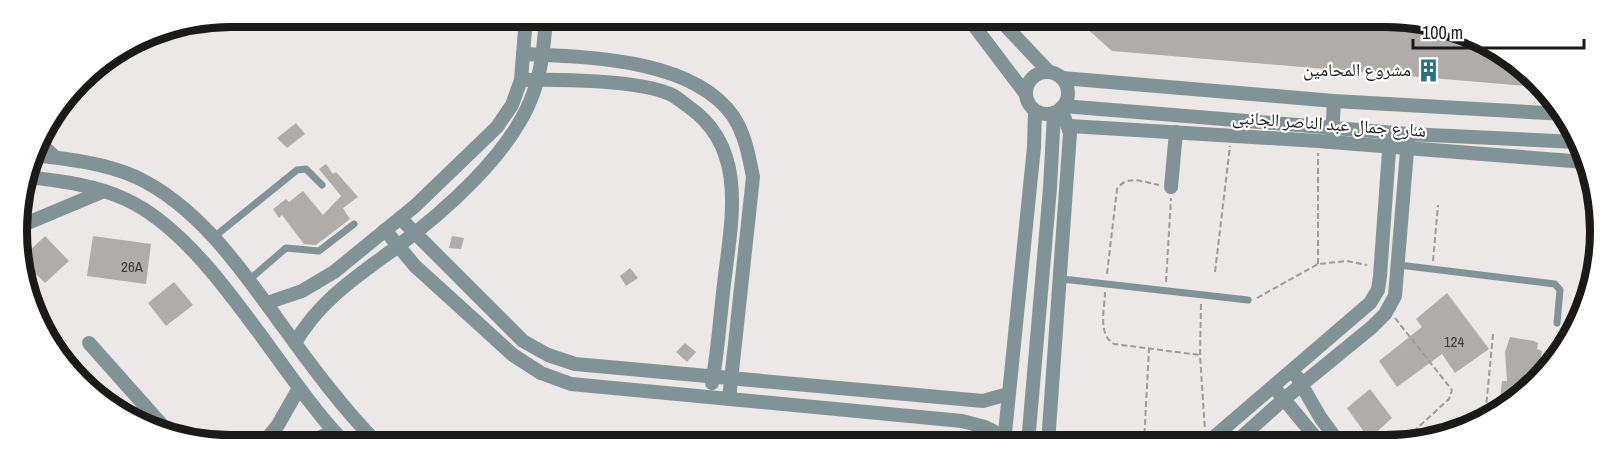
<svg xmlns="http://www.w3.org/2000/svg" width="1617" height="462" font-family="'Archivo Narrow','Noto Naskh Arabic',sans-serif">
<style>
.building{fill:#afacaa}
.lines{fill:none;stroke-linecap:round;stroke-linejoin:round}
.path{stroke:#9e9c9b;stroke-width:2;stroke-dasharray:6 3;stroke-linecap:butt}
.lane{stroke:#829398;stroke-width:7}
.street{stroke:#829398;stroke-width:14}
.labels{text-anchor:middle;stroke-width:4.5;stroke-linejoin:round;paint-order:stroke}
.number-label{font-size:15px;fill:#403e3d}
.poi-label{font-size:18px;fill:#1b1a19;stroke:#fff;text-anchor:end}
.street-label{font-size:18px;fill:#1b1a19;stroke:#fff}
.rim{fill:none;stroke:#1b1a19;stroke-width:8}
</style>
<rect width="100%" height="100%" fill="#ece8e7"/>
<g class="building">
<polygon points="1076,19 1428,21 1505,52 1539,87 1112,51"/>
<polygon points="296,123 305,134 287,148 277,138"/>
<polygon points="326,164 333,174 336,172 358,197 343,208 350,219 316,245 304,244 282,215 279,218 273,209 286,199 289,202 303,191 323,215 341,196 319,169"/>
<polygon points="45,236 69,261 45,283 21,259"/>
<polygon points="93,236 151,244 146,284 87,276"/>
<polygon points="452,236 464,238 461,249 449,248"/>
<polygon points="630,268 638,278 626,286 620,276"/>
<polygon points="174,282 193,305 166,326 148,303"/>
<polygon points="1447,293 1489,349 1455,373 1442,354 1397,387 1379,361 1422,327 1416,319"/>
<polygon points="1510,337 1534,341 1538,343 1537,349 1542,351 1540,364 1536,365 1536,382 1528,392 1502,409 1504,402 1500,400 1502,381 1507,381 1505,352"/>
<polygon points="685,343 696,352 687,362 676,352"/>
<polygon points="1370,389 1392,418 1369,439 1347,408"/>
</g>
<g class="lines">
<g class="path">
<polyline points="1433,261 1438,205"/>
<polyline points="1318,264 1318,153"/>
<polyline points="1215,272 1230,146"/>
<path d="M 1107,274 L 1117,189 C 1127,174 1143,182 1159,185"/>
<polyline points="1166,282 1171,198"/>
<path d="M 1105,292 C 1105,308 1097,334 1114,344 L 1200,355"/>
<polyline points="1257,298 1318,264 1347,261 1367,265"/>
<polyline points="1201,304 1200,355 1205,430"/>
<polyline points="1395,318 1452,390 1449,399 1400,444"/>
<polyline points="1493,334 1486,408 1494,415"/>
<polyline points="1573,335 1592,227 1594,184"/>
<polyline points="1144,443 1149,349"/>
</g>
<g class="lane">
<polyline points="214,237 297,170 306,169 322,185"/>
<polyline points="1399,265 1555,284 1560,290 1557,323"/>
<polyline points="1062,279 1248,300"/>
<polyline points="249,280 286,248 319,251 354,224"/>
</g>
<g class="street">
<polyline points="969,19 1025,93"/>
<polyline points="999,19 1049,72"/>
<path d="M 523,54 C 587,57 692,58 733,116 C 745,134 749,156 753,177 L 729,399"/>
<circle cx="1047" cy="93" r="21"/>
<polyline points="1062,78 1334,101 1565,114"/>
<path d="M 521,80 C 558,79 638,80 670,94 C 677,97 683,103 689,107 C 749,149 731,222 724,284 C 720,317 718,351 712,383"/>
<polyline points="1063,106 1408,134 1577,142"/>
<polyline points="1070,126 1318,141 1585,162"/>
<polyline points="1332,137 1334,101"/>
<polyline points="37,141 55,157"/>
<path d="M 34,155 C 68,159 104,163 136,177 C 200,207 244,273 284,328 C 313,368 342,407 376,442"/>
<path d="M 28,177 C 61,181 95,185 125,199 C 210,237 278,374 344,442"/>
<polyline points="1171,187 1176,132"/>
<polyline points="400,218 523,341 548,355 575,364 983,401 1008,394"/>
<polyline points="18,227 104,191"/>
<polyline points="385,230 415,266 513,355 541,373 571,384 962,421 985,427 1005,437"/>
<polyline points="267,303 302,291 334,272 415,206 497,127 512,105 521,80 526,18"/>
<polyline points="89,343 170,434"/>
<path d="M 295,343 C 319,301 356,277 394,249 C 443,213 512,153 533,94 C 542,69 544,44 546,18"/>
<polyline points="1297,377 1320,417 1340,444"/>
<polyline points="1278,392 1321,444"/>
<polyline points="264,442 278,425 299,388"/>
<polyline points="310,442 334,431"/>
<polyline points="1004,443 1034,147 1035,111"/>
<polyline points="1028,443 1050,188 1054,113"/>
<polyline points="1048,443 1070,133 1061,108"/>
<polyline points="1207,443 1370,303 1378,290 1380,276 1390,137"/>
<polyline points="1235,443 1284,399 1372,327 1385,314 1395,296 1408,139"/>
</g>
</g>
<defs>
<symbol id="building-bare" viewBox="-9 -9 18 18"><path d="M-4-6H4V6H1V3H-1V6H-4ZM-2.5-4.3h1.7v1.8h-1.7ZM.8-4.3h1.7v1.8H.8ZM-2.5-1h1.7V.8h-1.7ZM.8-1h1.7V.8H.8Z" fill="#2b6e7f" stroke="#fff" stroke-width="2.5" paint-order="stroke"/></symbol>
</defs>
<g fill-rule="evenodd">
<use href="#building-bare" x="1412" y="54" width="33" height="33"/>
</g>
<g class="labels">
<g class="number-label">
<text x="132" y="272">26A</text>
<text x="1454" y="347">124</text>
</g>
<g class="poi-label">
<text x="1411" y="76">مشروع المحامين</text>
</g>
<g class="street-label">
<text transform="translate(1329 124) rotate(4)" y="6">شارع جمال عبد الناصر الجانبى</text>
</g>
</g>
<path d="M0 0H1617V462H0ZM231 27H1386A204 204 0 0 1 1590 231V231A204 204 0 0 1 1386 435H231A204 204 0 0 1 27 231V231A204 204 0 0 1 231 27Z" fill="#fff" fill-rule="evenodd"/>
<path class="rim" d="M231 27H1386A204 204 0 0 1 1590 231V231A204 204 0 0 1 1386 435H231A204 204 0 0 1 27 231V231A204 204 0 0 1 231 27Z"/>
<path d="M1413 39v9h171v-9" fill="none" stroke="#1b1a19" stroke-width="3"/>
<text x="1422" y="39" font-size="18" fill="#1b1a19" stroke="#ffffff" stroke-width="4.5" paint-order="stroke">100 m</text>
</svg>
